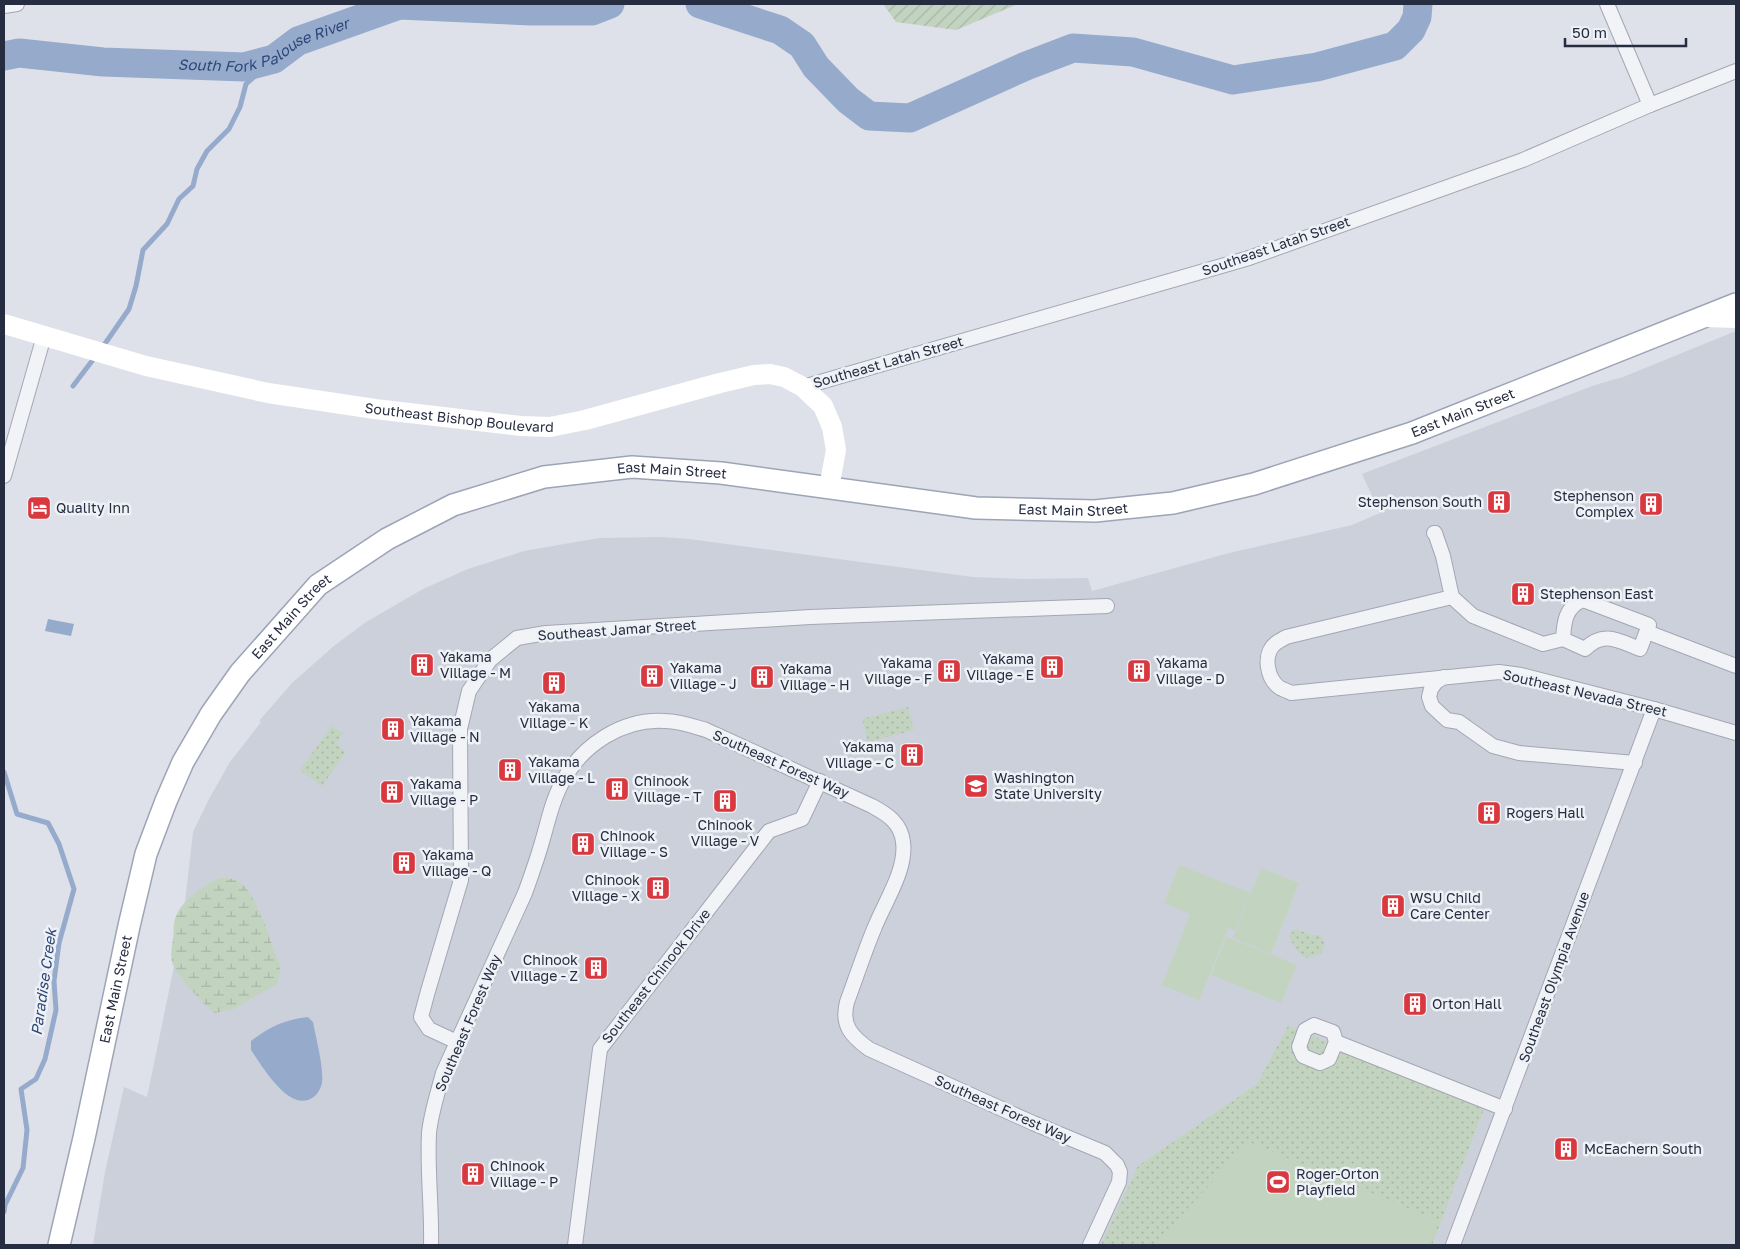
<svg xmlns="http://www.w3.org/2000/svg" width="1740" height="1249" font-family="'Golos Text',sans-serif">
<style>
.built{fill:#ccd0db}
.wetland{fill:url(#wetland-marsh)}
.park{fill:url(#park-dots)}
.garden{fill:url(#garden-furrows)}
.pitch{fill:#c2d4bf}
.water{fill:#96abcc}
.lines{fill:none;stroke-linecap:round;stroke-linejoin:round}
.stream{stroke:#96abcc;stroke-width:5}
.river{stroke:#96abcc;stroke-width:29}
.street-casing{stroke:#a3a7b3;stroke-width:16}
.primary-casing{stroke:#9ca4b6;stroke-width:24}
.street{stroke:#f1f3f7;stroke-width:14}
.secondary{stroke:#fff;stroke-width:20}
.primary{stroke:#fff;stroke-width:21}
.labels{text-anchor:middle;stroke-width:5;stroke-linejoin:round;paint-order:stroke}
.street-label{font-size:14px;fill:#262d41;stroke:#eef1f6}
.poi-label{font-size:14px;fill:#262d41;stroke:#eef1f6;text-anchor:start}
.water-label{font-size:15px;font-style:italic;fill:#2d4779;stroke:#eef1f6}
</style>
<defs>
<pattern id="wetland-marsh" width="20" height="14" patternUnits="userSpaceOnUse" patternTransform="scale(1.25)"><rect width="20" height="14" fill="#c2d4bf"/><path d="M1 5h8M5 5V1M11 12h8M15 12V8" fill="none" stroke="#a7b6a5"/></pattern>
<pattern id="park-dots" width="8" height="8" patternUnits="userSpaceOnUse" patternTransform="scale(1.25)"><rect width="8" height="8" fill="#c2d4bf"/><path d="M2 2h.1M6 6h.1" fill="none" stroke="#a7b6a5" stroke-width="1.8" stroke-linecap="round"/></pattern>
<pattern id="garden-furrows" width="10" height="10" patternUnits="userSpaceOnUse" patternTransform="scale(1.25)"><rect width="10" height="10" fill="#c2d4bf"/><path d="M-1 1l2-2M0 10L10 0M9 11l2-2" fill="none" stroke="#a7b6a5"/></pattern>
</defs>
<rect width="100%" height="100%" fill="#dee1e9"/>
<polygon class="built" points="1736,331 1736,1245 93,1245 105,1172 124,1087 147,1097 182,928 193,832 209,799 230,762 261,722 259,721 292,683 335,645 366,622 423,589 468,569 524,551 599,538 661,537 689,539 973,577 1025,579 1088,578 1092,591 1229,553 1352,525 1380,513 1362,474 1595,385 1623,377"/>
<path class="wetland" d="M 220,878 C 227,878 233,878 239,882 C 255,891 270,937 275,954 C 277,958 279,961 280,965 C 281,971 279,978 277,984 L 234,1009 L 214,1013 C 203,1003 175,975 172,962 C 170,955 172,946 173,939 C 174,932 173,922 176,916 C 184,898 203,886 220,878 Z"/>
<g class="park">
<polygon points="908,707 914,730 868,742 862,719"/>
<polygon points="332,726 343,734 336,744 346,752 322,786 300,770"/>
<path d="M 1295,929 L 1312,935 L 1320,935 C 1327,941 1324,947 1321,954 L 1305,958 C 1296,952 1293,945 1289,935 Z"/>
<polygon points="1288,1026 1485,1106 1432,1245 1101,1245 1138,1166 1257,1084"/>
</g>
<polygon class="garden" points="883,4 1018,4 956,30 896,22"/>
<g class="pitch">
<polygon points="1179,865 1250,893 1235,931 1202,918 1228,929 1199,1000 1162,985 1190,914 1164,903"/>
<polygon points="1261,868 1299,883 1271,954 1233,938"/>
<polygon points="1226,937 1297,965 1281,1003 1211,975"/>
<polygon points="1249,1142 1439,1221 1429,1245 1154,1245"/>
</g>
<g class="water">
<polygon points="48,619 74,624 71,636 45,631"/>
<path d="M 308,1017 L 313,1022 C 316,1038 324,1068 322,1083 C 320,1091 316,1097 308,1100 C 286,1107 262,1066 251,1050 L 251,1041 C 269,1027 286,1019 308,1017 Z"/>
</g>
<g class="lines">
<g class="stream">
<polyline points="102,348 129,309 136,286 143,250 167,224 179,199 193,186 197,169 207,151 229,129 240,107 246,84 274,59"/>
<polyline points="73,386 95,357"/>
<polyline points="4,772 17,814 48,823 59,844 74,889 59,943 54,981 56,1010 45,1059 36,1079 21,1089 27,1130 23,1168 5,1205 4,1212"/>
</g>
<g class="river">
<polyline points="700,4 780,30 802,45 816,67 848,100 869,116 910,118 1026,66 1073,48 1133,52 1233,80 1317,67 1395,46 1411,30 1417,17 1418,4"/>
<path id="s1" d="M 4,56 L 19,53 L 103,62 L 244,67 L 274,59 L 298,41 L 399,5 L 531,11 L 592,11 L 610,4"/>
</g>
<defs>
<g id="street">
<polyline points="1607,4 1650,105"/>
<polyline points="4,6 17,4"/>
<polyline points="803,387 1249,258 1523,160 1650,105 1736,71"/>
<polyline points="4,476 44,336"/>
<path d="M 1434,533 L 1435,533 L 1443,556 L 1452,597 L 1286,637 C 1283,639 1279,641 1276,643 C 1262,654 1267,679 1280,688 C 1284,690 1288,691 1291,693 L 1499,672 L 1521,675 L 1654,709 L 1736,733"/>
<path d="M 1452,597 L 1473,616 L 1543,644 L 1563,639 L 1585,649 C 1604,630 1619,641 1640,649 L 1649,625 L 1583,600 C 1565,607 1564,623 1563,639"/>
<polyline points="1647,632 1736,666"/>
<polyline points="1444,677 1436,682 1431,689 1429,697 1432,706 1447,720 1459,722 1493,746 1519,753 1635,763"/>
<polygon points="1314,1025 1333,1032 1336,1042 1329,1059 1320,1063 1303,1056 1299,1047 1305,1030"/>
<polyline points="457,1042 429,1029 421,1017 428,991 461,880 460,729 469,691 490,660 517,638 546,633 810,617 1107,606"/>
<polyline points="1336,1042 1505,1109"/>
<path d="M 431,1245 C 432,1208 427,1170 429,1133 C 431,1113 438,1092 443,1073 L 525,893 C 531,876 537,860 542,842 C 548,822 552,800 563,781 C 582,745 623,718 665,721 C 679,721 693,726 706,730 L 872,806 C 887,814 901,823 903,842 C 907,870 884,903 874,929 C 864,953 856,978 847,1002 C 841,1025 851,1036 869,1049 L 1033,1123 L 1105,1153 L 1117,1165 L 1120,1172 L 1119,1182 L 1090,1245"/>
<polyline points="575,1245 600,1049 769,831 802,819 820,781"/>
<polyline points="1453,1245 1654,709"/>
</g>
<g id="primary">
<path id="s3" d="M 59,1245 L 84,1138 L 129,926 L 146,854 L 166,801 L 183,762 L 211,714 L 240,673 L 318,585 L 387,539 L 453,505 L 544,477 L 632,467 L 721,473 L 976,508 L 1095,511 L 1173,503 L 1254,484 L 1412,433 L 1736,304"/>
</g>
</defs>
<use href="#street" class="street-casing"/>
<use href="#primary" class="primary-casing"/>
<use href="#street" class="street"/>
<g class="secondary">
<polyline points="1706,317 1736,318"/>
<path id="s2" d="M 4,324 L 146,366 L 268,393 L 375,409 L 521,426 L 550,427 L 585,420 L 720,383 L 754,375 L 770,374 L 784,377 L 803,387 L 823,406 L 832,427 L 836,450 L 829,488"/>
</g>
<use href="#primary" class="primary"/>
</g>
<defs>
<symbol id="building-square" viewBox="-11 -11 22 22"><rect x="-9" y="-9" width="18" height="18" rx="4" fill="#d9383f" stroke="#eef1f6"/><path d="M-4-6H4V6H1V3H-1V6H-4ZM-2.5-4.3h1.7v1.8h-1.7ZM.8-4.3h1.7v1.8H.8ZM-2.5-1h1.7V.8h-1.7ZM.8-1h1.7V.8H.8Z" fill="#fff"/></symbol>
<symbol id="hotel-square" viewBox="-11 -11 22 22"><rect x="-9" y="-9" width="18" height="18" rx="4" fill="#d9383f" stroke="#eef1f6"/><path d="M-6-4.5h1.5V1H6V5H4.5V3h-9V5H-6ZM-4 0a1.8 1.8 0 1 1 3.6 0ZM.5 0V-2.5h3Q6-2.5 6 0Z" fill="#fff"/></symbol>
<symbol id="university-square" viewBox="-11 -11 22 22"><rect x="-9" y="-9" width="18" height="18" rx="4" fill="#d9383f" stroke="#eef1f6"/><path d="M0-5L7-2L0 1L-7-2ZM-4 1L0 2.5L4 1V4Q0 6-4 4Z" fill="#fff"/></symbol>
<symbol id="stadium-square" viewBox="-11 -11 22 22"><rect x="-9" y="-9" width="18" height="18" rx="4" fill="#d9383f" stroke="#eef1f6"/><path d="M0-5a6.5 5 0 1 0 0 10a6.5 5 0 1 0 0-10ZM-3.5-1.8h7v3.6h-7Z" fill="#fff"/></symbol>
</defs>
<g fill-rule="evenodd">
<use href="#building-square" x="1485" y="488" width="28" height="28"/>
<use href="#building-square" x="1637" y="490" width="28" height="28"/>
<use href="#hotel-square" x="25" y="494" width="28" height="28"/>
<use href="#building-square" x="1509" y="580" width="28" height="28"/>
<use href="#building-square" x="408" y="651" width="28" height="28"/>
<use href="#building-square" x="1038" y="653" width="28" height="28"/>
<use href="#building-square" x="935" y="657" width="28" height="28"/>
<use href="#building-square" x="1125" y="657" width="28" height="28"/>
<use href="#building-square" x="638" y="662" width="28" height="28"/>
<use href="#building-square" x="748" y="663" width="28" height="28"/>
<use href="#building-square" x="540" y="669" width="28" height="28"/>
<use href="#building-square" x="379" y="715" width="28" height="28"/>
<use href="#building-square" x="898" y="741" width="28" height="28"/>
<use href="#building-square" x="496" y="756" width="28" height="28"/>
<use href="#university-square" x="962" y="772" width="28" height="28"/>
<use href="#building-square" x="603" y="775" width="28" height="28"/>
<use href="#building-square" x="378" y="778" width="28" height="28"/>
<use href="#building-square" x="711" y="787" width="28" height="28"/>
<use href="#building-square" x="1475" y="799" width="28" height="28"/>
<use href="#building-square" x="569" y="830" width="28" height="28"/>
<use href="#building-square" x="390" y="849" width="28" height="28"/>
<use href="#building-square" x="644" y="874" width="28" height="28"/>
<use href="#building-square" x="1379" y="892" width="28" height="28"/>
<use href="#building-square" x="582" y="954" width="28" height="28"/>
<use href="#building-square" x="1401" y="990" width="28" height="28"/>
<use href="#building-square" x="1552" y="1135" width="28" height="28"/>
<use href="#building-square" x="459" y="1160" width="28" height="28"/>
<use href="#stadium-square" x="1264" y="1168" width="28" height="28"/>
</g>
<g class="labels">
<g class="street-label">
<text transform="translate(1276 246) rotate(-19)" y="5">Southeast Latah Street</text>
<text transform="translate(888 362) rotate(-16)" y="5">Southeast Latah Street</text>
<text dy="5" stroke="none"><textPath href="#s3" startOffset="1912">East Main Street</textPath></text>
<text dy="5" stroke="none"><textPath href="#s2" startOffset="466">Southeast Bishop Boulevard</textPath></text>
<text dy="5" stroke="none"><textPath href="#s3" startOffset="1104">East Main Street</textPath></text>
<text dy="5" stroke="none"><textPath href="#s3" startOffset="1508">East Main Street</textPath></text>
<text dy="5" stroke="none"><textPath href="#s3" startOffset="682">East Main Street</textPath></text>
<text transform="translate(617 630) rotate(-4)" y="5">Southeast Jamar Street</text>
<text transform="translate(1585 693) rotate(13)" y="5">Southeast Nevada Street</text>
<text transform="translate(781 764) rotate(24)" y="5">Southeast Forest Way</text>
<text transform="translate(656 976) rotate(-52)" y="5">Southeast Chinook Drive</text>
<text transform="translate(1554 977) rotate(-70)" y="5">Southeast Olympia Avenue</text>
<text dy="5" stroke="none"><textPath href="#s3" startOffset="262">East Main Street</textPath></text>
<text transform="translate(468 1023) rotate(-67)" y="5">Southeast Forest Way</text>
<text transform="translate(1003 1109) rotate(24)" y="5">Southeast Forest Way</text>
</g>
<g class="poi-label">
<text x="1634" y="501" text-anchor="end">Stephenson<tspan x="1634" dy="16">Complex</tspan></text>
<text x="1482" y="507" text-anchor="end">Stephenson South</text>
<text x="56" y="513">Quality Inn</text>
<text x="1540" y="599">Stephenson East</text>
<text x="440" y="662">Yakama<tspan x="440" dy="16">Village - M</tspan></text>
<text x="1034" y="664" text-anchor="end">Yakama<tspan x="1034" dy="16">Village - E</tspan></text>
<text x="932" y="668" text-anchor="end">Yakama<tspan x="932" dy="16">Village - F</tspan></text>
<text x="1156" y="668">Yakama<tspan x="1156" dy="16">Village - D</tspan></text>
<text x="670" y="673">Yakama<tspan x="670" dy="16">Village - J</tspan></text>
<text x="780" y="674">Yakama<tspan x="780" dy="16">Village - H</tspan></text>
<text x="554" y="712" text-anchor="middle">Yakama<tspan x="554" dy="16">Village - K</tspan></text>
<text x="410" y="726">Yakama<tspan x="410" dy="16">Village - N</tspan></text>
<text x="894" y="752" text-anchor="end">Yakama<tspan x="894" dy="16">Village - C</tspan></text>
<text x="528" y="767">Yakama<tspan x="528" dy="16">Village - L</tspan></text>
<text x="994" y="783">Washington<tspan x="994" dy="16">State University</tspan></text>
<text x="634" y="786">Chinook<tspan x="634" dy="16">Village - T</tspan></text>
<text x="410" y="789">Yakama<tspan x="410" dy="16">Village - P</tspan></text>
<text x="1506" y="818">Rogers Hall</text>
<text x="725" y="830" text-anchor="middle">Chinook<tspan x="725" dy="16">Village - V</tspan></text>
<text x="600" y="841">Chinook<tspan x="600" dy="16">Village - S</tspan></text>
<text x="422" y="860">Yakama<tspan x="422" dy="16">Village - Q</tspan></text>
<text x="640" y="885" text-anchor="end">Chinook<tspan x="640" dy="16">Village - X</tspan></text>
<text x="1410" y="903">WSU Child<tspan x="1410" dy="16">Care Center</tspan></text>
<text x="578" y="965" text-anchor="end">Chinook<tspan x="578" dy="16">Village - Z</tspan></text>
<text x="1432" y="1009">Orton Hall</text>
<text x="1584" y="1154">McEachern South</text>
<text x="490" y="1171">Chinook<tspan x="490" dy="16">Village - P</tspan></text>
<text x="1296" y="1179">Roger-Orton<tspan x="1296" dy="16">Playfield</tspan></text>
</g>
<g class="water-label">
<text dy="5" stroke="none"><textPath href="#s1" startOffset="265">South Fork Palouse River</textPath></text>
<text transform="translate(44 982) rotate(-82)" y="5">Paradise Creek</text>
</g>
</g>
<rect width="1740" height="1249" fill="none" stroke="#262d41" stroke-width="10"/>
<path d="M1565 38v8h121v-8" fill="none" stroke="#262d41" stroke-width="2.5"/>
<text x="1572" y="38" font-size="15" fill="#262d41" stroke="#eef1f6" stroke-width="4" paint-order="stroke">50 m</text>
</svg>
